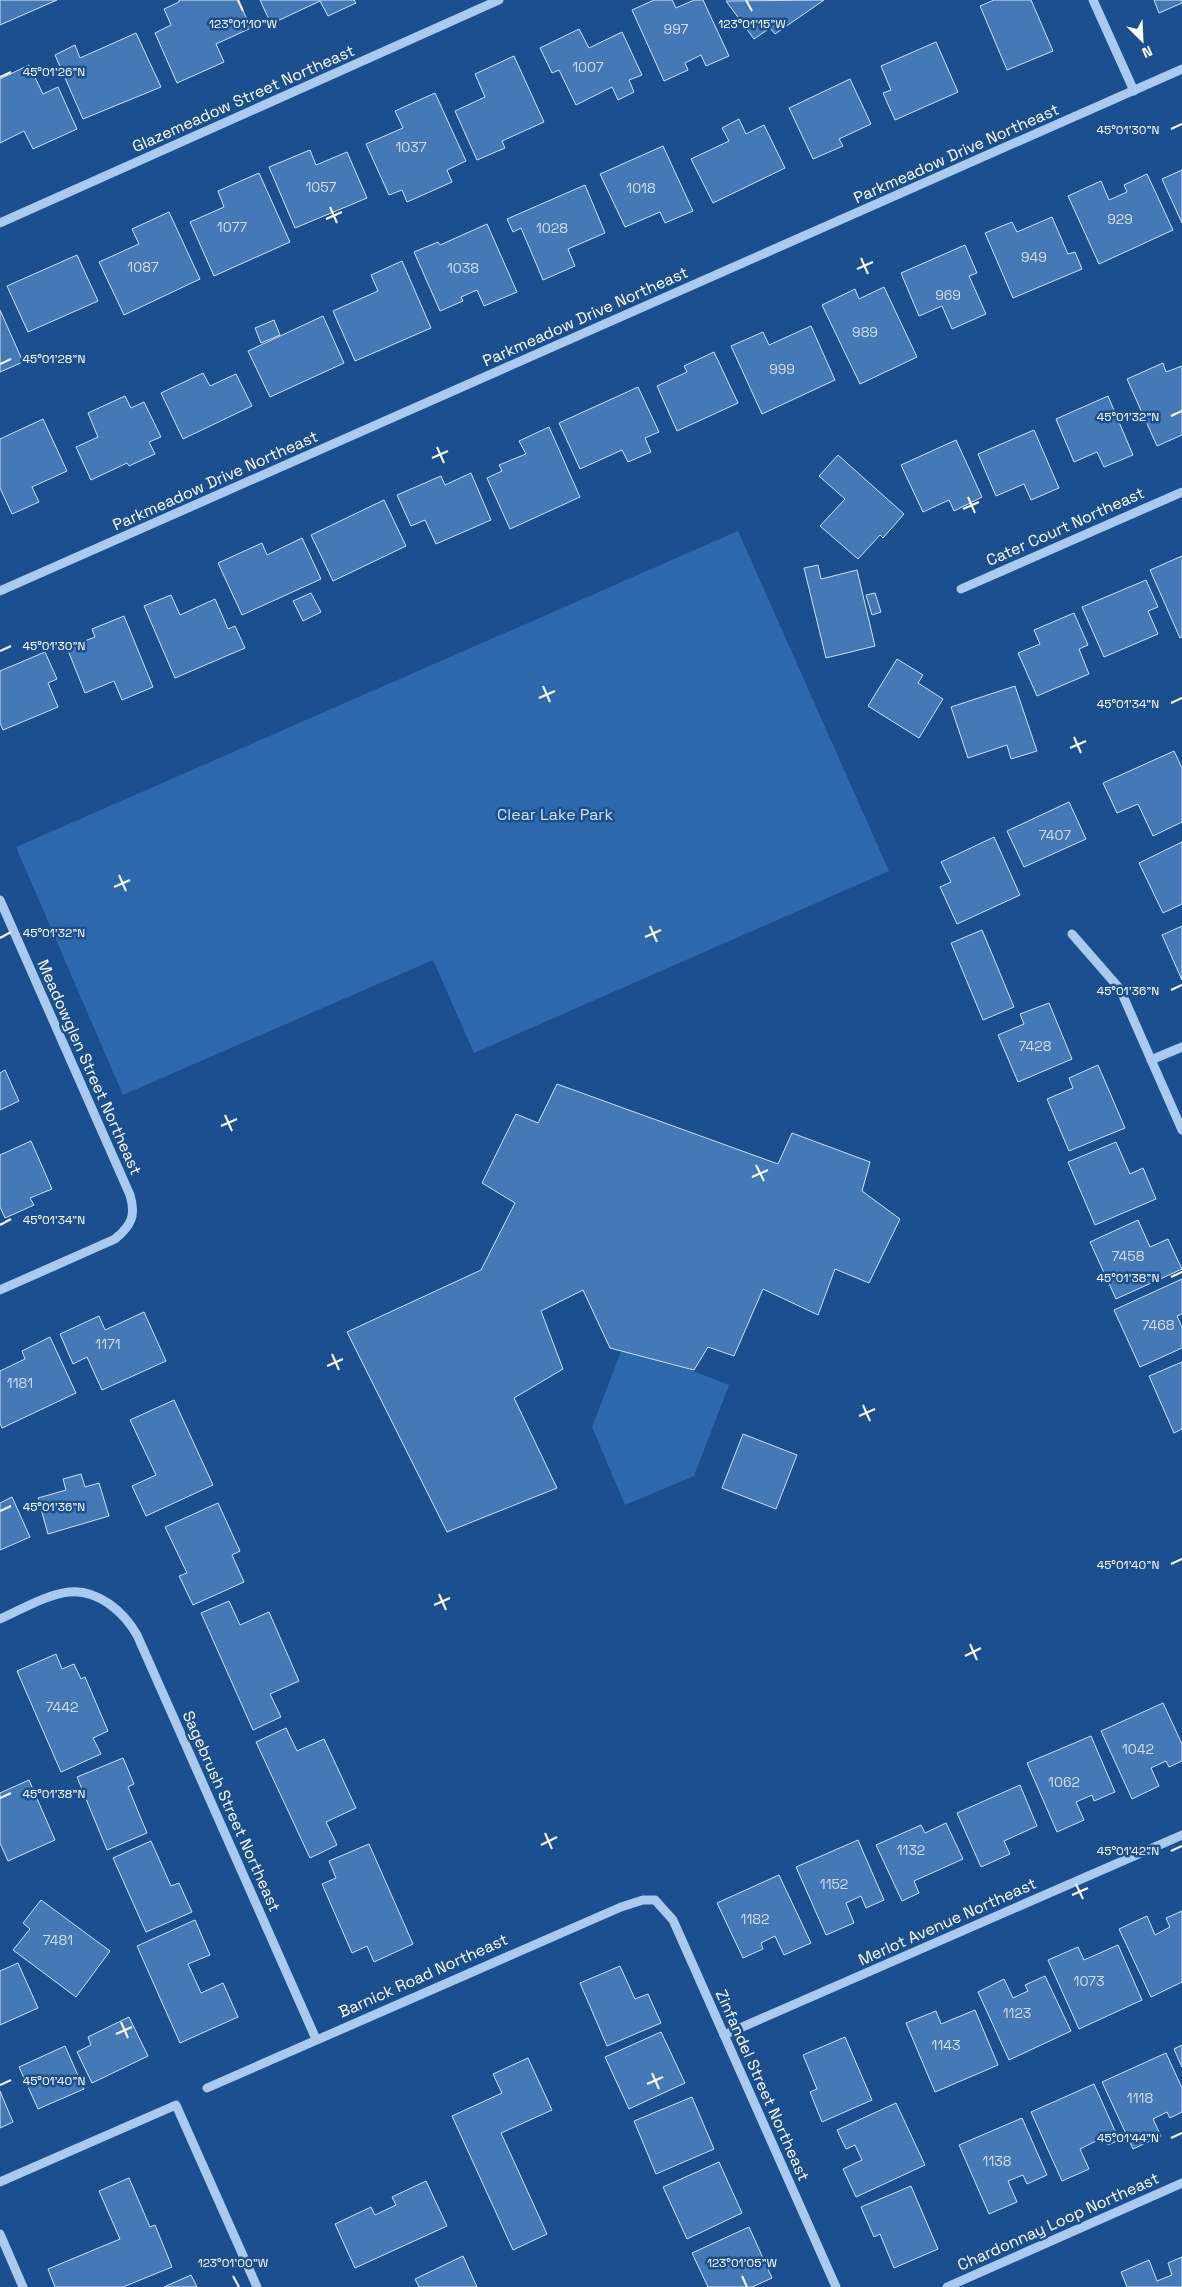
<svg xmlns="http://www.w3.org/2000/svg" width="1182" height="2287" font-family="'Space Grotesk',sans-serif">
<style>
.green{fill:#2e69ad}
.building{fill:#4478b7;stroke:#cfe3fa}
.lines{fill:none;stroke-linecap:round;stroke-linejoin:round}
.minor{stroke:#a9c9ee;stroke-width:9}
.ticks{fill:none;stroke:#fff;stroke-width:2}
.labels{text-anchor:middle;stroke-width:5;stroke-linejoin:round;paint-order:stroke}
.number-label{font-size:14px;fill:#d0dded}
.street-label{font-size:16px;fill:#fff;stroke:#1b4f8f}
.park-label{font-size:16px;fill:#cfe3fa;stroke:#1b4f8f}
.ticks-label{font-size:12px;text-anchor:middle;fill:#fff;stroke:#1b4f8f;stroke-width:5;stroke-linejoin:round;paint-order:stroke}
</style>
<rect width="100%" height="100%" fill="#1b4f8f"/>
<g class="green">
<polygon points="738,531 889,871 474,1053 433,960 123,1095 16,847"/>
<polygon points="624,1344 729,1385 694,1476 625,1505 592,1427"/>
</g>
<g class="building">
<polygon points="0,0 57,0 0,25"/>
<polygon points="179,0 238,0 251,28 216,44 224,62 177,83 155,33 171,25 164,9 179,2"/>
<polygon points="260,0 354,0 356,3 328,16 320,1 271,24"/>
<polygon points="654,0 672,0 676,8 694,0 703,0 729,56 706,66 701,55 685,63 688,70 664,81 632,10"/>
<polygon points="824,0 775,34 770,28 754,39 726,1"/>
<polygon points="994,0 1031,0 1053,51 1007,70 980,6"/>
<polygon points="1154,0 1182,0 1182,3 1159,13"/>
<polygon points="579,29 589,48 622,32 642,75 629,80 634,92 618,100 612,87 576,105 559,70 552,73 540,48"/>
<polygon points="136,33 161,87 83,119 55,55 75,45 80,58"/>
<polygon points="936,42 958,92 895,120 883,93 891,90 881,66"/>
<polygon points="514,56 544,122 502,141 505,148 477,160 455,111 485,97 475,74"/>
<polygon points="29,65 43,94 58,87 77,129 33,149 24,131 0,143 0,79"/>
<polygon points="850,79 871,124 839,139 843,146 813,159 789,108"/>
<polygon points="435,93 466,161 447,170 452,182 407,202 402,190 389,195 366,144 403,128 395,111"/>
<polygon points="739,119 746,134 764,125 785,168 713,203 691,159 729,141 722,128"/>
<polygon points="663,146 693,211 665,223 660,212 625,227 600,174"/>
<polygon points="310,150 316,165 347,152 367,198 295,228 269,167"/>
<polygon points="1182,170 1182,223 1162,179"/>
<polygon points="259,173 290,242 214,276 190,222 224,207 218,191"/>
<polygon points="1147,174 1173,230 1099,264 1068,196 1101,181 1109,200 1127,192 1124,185"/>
<polygon points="585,185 605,233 568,249 575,266 543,280 521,228 513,232 507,219"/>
<polygon points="169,212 200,279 124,315 99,262 139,244 132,229"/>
<polygon points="1052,217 1068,254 1075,252 1082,269 1013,298 985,233 1012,222 1017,232"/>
<polygon points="487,224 517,292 484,306 477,290 461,297 463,301 440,311 414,252 438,242 440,245"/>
<polygon points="965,245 977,273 969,276 986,314 952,329 942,306 919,316 901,273"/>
<polygon points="77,255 98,301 28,332 7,286"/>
<polygon points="402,261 431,328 355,361 333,311 378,291 371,275"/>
<polygon points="884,287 917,357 860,384 822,305 855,289 859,299"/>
<polygon points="0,310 23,362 0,372"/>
<polygon points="323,316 344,363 270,397 248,351"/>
<polygon points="274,320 280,335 261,343 255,328"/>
<polygon points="811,326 835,380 762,414 731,346 763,332 769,345"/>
<polygon points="714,352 738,403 677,431 657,386 687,372 684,366"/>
<polygon points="1163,363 1166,372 1182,366 1182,435 1157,446 1127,379"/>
<polygon points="203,373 210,386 236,374 252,406 183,439 161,393"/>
<polygon points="638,387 659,432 645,438 651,452 628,462 622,450 580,469 559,423"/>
<polygon points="125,396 131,408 144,402 161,437 149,442 155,454 129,466 127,463 91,480 76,447 98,437 88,413"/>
<polygon points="1108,396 1133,455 1104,467 1097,452 1074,462 1056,419"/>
<polygon points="43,419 67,471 32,487 39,502 12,514 0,488 0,439"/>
<polygon points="549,427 580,497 510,529 487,478 502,471 499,465 526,454 519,441"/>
<polygon points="1034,430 1059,488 1031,500 1024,484 996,496 978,454"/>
<polygon points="956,440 982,497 954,511 949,500 923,512 901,465"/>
<polygon points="838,455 904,514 883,538 880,535 858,559 820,526 845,499 819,476"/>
<polygon points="471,473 491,520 436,544 425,520 411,526 397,495 441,476 445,485"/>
<polygon points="384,500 406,546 333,581 311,535"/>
<polygon points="302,538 321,579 242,615 218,563 262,543 267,555"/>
<polygon points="1182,556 1182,637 1180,638 1150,570"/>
<polygon points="818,565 821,579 857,570 875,646 826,658 804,568"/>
<polygon points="1146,580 1158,607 1148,611 1158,634 1104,657 1082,607"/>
<polygon points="311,593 321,612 303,621 293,601"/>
<polygon points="875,593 881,612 872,615 866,595"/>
<polygon points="171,595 180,615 215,599 228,629 235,626 245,648 175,678 144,606"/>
<polygon points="1074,613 1088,645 1079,649 1089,674 1037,696 1018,653 1040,644 1034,630"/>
<polygon points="124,616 153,687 122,700 114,681 85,693 67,648 95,637 92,629"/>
<polygon points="45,652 57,679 48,683 58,707 3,730 0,723 0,671"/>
<polygon points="897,659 923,675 918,683 943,699 919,738 868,706"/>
<polygon points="1015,686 1037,751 1011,759 1007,745 968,758 951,707"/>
<polygon points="1174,751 1182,768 1182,822 1153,836 1138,804 1117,813 1103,783"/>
<polygon points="1069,802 1086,839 1024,867 1007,831"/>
<polygon points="994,837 1020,895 957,924 940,887 951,882 941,862"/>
<polygon points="1182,842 1182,904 1163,913 1139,863"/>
<polygon points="1182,926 1182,980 1162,935"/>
<polygon points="982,930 1014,1007 983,1020 951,943"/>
<polygon points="1049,1003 1072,1059 1018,1082 998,1035 1024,1024 1020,1014"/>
<polygon points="1098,1065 1125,1128 1069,1151 1047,1099 1073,1088 1069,1078"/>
<polygon points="5,1070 19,1101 0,1110 0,1073"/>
<polygon points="557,1084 778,1164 792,1133 870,1162 862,1191 900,1219 869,1283 835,1269 818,1315 763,1289 734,1356 708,1347 694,1370 610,1348 583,1290 541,1311 563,1369 514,1398 557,1488 447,1532 347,1332 481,1270 515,1203 482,1183 516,1114 538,1123"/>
<polygon points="31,1141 52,1189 30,1198 34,1205 5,1218 0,1207 0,1155"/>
<polygon points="1116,1142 1130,1174 1143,1168 1156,1199 1095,1225 1068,1162"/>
<polygon points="1138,1220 1150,1247 1168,1239 1182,1269 1116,1299 1090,1242"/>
<polygon points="1182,1279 1182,1314 1177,1316 1182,1327 1182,1348 1140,1367 1114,1310"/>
<polygon points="144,1312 166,1361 102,1390 87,1357 73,1364 60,1334 99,1316 105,1330"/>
<polygon points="50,1337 76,1393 2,1428 0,1423 0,1371 25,1359 22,1351"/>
<polygon points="1182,1362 1182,1429 1174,1433 1149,1376"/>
<polygon points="174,1400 213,1485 146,1516 132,1486 156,1475 130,1420"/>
<polygon points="743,1434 797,1455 776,1509 722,1488"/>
<polygon points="81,1474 85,1487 99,1483 109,1516 48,1534 38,1498 66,1490 63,1479"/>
<polygon points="12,1497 30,1537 0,1550 0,1503"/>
<polygon points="218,1503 240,1551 232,1555 244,1582 193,1605 179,1576 187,1573 165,1527"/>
<polygon points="229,1601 240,1625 269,1612 299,1681 270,1694 281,1717 253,1730 201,1613"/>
<polygon points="56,1654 62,1669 74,1664 81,1679 85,1677 108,1731 93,1738 101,1754 61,1772 17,1671"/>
<polygon points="1163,1703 1182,1744 1182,1761 1169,1767 1166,1761 1151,1768 1159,1786 1132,1799 1101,1731"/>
<polygon points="286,1728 297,1751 324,1739 356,1808 326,1822 337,1845 310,1858 256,1742"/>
<polygon points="1091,1736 1115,1792 1094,1801 1092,1795 1076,1802 1084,1820 1057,1832 1027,1763"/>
<polygon points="123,1758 134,1784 128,1787 147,1833 107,1850 77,1777"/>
<polygon points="29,1780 55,1840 8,1861 0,1843 0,1793"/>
<polygon points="1020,1785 1037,1826 1004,1841 1010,1854 981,1867 957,1813"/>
<polygon points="946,1823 963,1859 914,1881 919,1893 902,1901 876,1845 921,1825 925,1833"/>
<polygon points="858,1840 884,1900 866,1908 861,1896 846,1903 854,1923 826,1935 796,1867"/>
<polygon points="151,1841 171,1886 179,1883 192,1912 146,1932 113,1858"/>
<polygon points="369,1844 413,1944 374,1962 367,1946 352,1953 322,1884 336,1878 329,1861"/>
<polygon points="779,1875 811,1943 784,1955 775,1936 761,1943 763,1949 743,1958 717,1903"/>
<polygon points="41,1900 110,1951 76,1997 13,1950 30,1929 23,1923"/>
<polygon points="1182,1911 1182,1982 1151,1997 1119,1929 1147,1916 1155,1935 1170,1927 1166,1918"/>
<polygon points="195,1920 210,1955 188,1964 201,1993 223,1983 238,2017 180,2043 137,1946"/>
<polygon points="1118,1945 1142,2000 1079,2029 1048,1960 1078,1947 1084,1960"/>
<polygon points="18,1963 38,2008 0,2025 0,1971"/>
<polygon points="620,1966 635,1999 648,1994 661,2023 607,2046 580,1983"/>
<polygon points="1045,1976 1071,2031 1009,2060 978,1992 1004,1979 1013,1998 1028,1991 1025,1985"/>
<polygon points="975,2010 998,2065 935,2092 906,2023 936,2011 941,2024"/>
<polygon points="129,2017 148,2056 92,2083 77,2052 91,2045 88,2037"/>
<polygon points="661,2032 685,2083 629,2109 605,2057"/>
<polygon points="845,2037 872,2100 822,2122 810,2092 817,2089 803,2055"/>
<polygon points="1182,2045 1182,2067 1174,2049"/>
<polygon points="65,2046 84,2089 38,2109 19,2067"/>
<polygon points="1166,2053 1182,2088 1182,2112 1170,2118 1167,2112 1153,2119 1161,2136 1133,2149 1102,2082"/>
<polygon points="528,2058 552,2110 501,2133 547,2234 513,2250 452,2116 502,2093 493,2074"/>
<polygon points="1094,2084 1119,2140 1108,2145 1104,2137 1080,2149 1089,2169 1062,2181 1031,2112"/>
<polygon points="0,2091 13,2122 0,2128"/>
<polygon points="692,2097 714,2149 656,2174 634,2121"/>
<polygon points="896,2103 925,2165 856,2197 843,2169 862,2160 855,2145 846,2149 837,2130"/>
<polygon points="1022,2118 1047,2175 1027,2184 1023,2175 1008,2181 1017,2202 989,2214 959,2145"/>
<polygon points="719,2162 742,2213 687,2239 663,2187"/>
<polygon points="129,2178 150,2227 155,2225 172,2267 123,2287 55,2287 48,2269 120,2239 99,2191"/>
<polygon points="426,2181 447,2226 355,2268 335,2224 371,2207 375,2215 396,2205 392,2197"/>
<polygon points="911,2186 938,2249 894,2268 880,2234 874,2237 861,2207"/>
<polygon points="749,2227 772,2278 752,2287 708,2287 692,2253"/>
<polygon points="463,2256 477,2287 419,2287 415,2279"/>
<polygon points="1182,2257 1182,2287 1127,2287 1121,2272 1149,2260 1157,2281 1172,2275 1168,2263"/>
<polygon points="191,2275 197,2287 164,2287"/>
</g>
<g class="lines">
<g class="minor">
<polyline points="1093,0 1134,91"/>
<polyline points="0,223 499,0"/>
<polyline points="961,589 1182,492"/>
<polyline points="0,591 1182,69"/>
<path d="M 0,900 L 130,1195 C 136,1215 132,1225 115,1239 L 0,1290"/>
<polyline points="1072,934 1120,989 1182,1130"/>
<polyline points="1151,1060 1182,1047"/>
<path d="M 0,1619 C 20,1610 48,1594 69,1592 C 98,1589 124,1612 137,1635 L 316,2039"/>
<polyline points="724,2035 1182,1835"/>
<polyline points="207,2088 621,1907 643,1900 655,1900 673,1920 836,2287"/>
<polyline points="0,2182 176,2105 257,2287"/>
<polyline points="0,2234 23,2287"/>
<polyline points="947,2287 1182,2183"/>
</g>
</g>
<path class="ticks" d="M 238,0 L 243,11M 746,0 L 752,11M 0,77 L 11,72M 1171,129 L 1182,124M 330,207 L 337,223M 326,219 L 342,212M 861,258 L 868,274M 857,269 L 873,262M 0,364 L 11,359M 1171,416 L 1182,411M 437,447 L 444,463M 432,458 L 448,451M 968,497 L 975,513M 963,509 L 979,502M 0,651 L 11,646M 543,686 L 550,702M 539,698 L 555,691M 1171,703 L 1182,698M 1074,737 L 1081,753M 1070,748 L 1086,741M 119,875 L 126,891M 114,887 L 130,880M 650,926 L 657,942M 645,937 L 661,930M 0,938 L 11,932M 1171,990 L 1182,985M 225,1115 L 232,1131M 221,1126 L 237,1119M 756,1165 L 764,1181M 752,1177 L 768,1170M 0,1225 L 11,1219M 1171,1277 L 1182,1272M 332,1354 L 339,1370M 327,1366 L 343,1359M 863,1405 L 870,1421M 859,1416 L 875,1409M 0,1511 L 11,1506M 1171,1564 L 1182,1559M 439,1594 L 446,1610M 434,1605 L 450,1598M 970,1644 L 977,1660M 965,1656 L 981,1648M 0,1798 L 11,1793M 545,1833 L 552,1849M 541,1845 L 557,1837M 1171,1851 L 1182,1846M 1076,1884 L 1083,1899M 1072,1895 L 1088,1888M 121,2022 L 128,2038M 116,2034 L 132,2027M 652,2073 L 659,2089M 647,2084 L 663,2077M 0,2085 L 11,2080M 1171,2138 L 1182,2133M 233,2276 L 239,2287M 742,2276 L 747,2287"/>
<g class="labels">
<g class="number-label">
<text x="676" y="34">997</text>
<text x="588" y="72">1007</text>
<text x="411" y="152">1037</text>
<text x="321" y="192">1057</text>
<text x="641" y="193">1018</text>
<text x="1120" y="224">929</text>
<text x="232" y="232">1077</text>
<text x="552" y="233">1028</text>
<text x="1034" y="262">949</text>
<text x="143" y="272">1087</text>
<text x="463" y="273">1038</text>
<text x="948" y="300">969</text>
<text x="865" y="337">989</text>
<text x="782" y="374">999</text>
<text x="1055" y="840">7407</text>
<text x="1035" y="1051">7428</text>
<text x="1128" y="1261">7458</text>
<text x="1158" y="1330">7468</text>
<text x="108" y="1349">1171</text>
<text x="20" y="1388">1181</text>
<text x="62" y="1712">7442</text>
<text x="1138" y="1754">1042</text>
<text x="1064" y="1787">1062</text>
<text x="911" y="1855">1132</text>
<text x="834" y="1889">1152</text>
<text x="755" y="1924">1182</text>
<text x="58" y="1945">7481</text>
<text x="1089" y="1986">1073</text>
<text x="1017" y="2018">1123</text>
<text x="946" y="2050">1143</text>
<text x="1140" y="2103">1118</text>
<text x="997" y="2166">1138</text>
</g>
<g class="street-label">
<text transform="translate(243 98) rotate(-24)" y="6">Glazemeadow Street Northeast</text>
<text transform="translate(956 153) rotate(-24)" y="6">Parkmeadow Drive Northeast</text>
<text transform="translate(585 316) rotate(-24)" y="6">Parkmeadow Drive Northeast</text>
<text transform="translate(215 480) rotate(-24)" y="6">Parkmeadow Drive Northeast</text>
<text transform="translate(1065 526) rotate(-24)" y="6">Cater Court Northeast</text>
<text transform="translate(90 1067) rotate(66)" y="6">Meadowglen Street Northeast</text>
<text transform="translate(232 1811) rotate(66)" y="6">Sagebrush Street Northeast</text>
<text transform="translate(947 1921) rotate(-24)" y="6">Merlot Avenue Northeast</text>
<text transform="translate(423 1975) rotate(-24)" y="6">Barnick Road Northeast</text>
<text transform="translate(763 2085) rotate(66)" y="6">Zinfandel Street Northeast</text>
<text transform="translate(1058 2221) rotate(-24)" y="6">Chardonnay Loop Northeast</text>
</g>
<g class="park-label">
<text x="555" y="820">Clear Lake Park</text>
</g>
</g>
<g class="ticks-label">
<text x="243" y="28">123°01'10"W</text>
<text x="752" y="28">123°01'15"W</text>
<text x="54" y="76">45°01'26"N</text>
<text x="1128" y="134">45°01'30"N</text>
<text x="54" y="363">45°01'28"N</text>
<text x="1128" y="421">45°01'32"N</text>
<text x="54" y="650">45°01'30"N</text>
<text x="1128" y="708">45°01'34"N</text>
<text x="54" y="937">45°01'32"N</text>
<text x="1128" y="995">45°01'36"N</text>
<text x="54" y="1224">45°01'34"N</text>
<text x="1128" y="1282">45°01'38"N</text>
<text x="54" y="1511">45°01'36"N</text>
<text x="1128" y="1569">45°01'40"N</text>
<text x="54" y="1798">45°01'38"N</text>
<text x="1128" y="1855">45°01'42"N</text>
<text x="54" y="2085">45°01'40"N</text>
<text x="1128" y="2142">45°01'44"N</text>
<text x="233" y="2267">123°01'00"W</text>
<text x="742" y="2267">123°01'05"W</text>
</g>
<g transform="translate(1142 40) rotate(156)" stroke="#1b4f8f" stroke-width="4" paint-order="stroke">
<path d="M0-4L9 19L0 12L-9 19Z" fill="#ffffff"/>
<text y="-8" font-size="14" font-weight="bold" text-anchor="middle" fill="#ffffff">N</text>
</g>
</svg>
